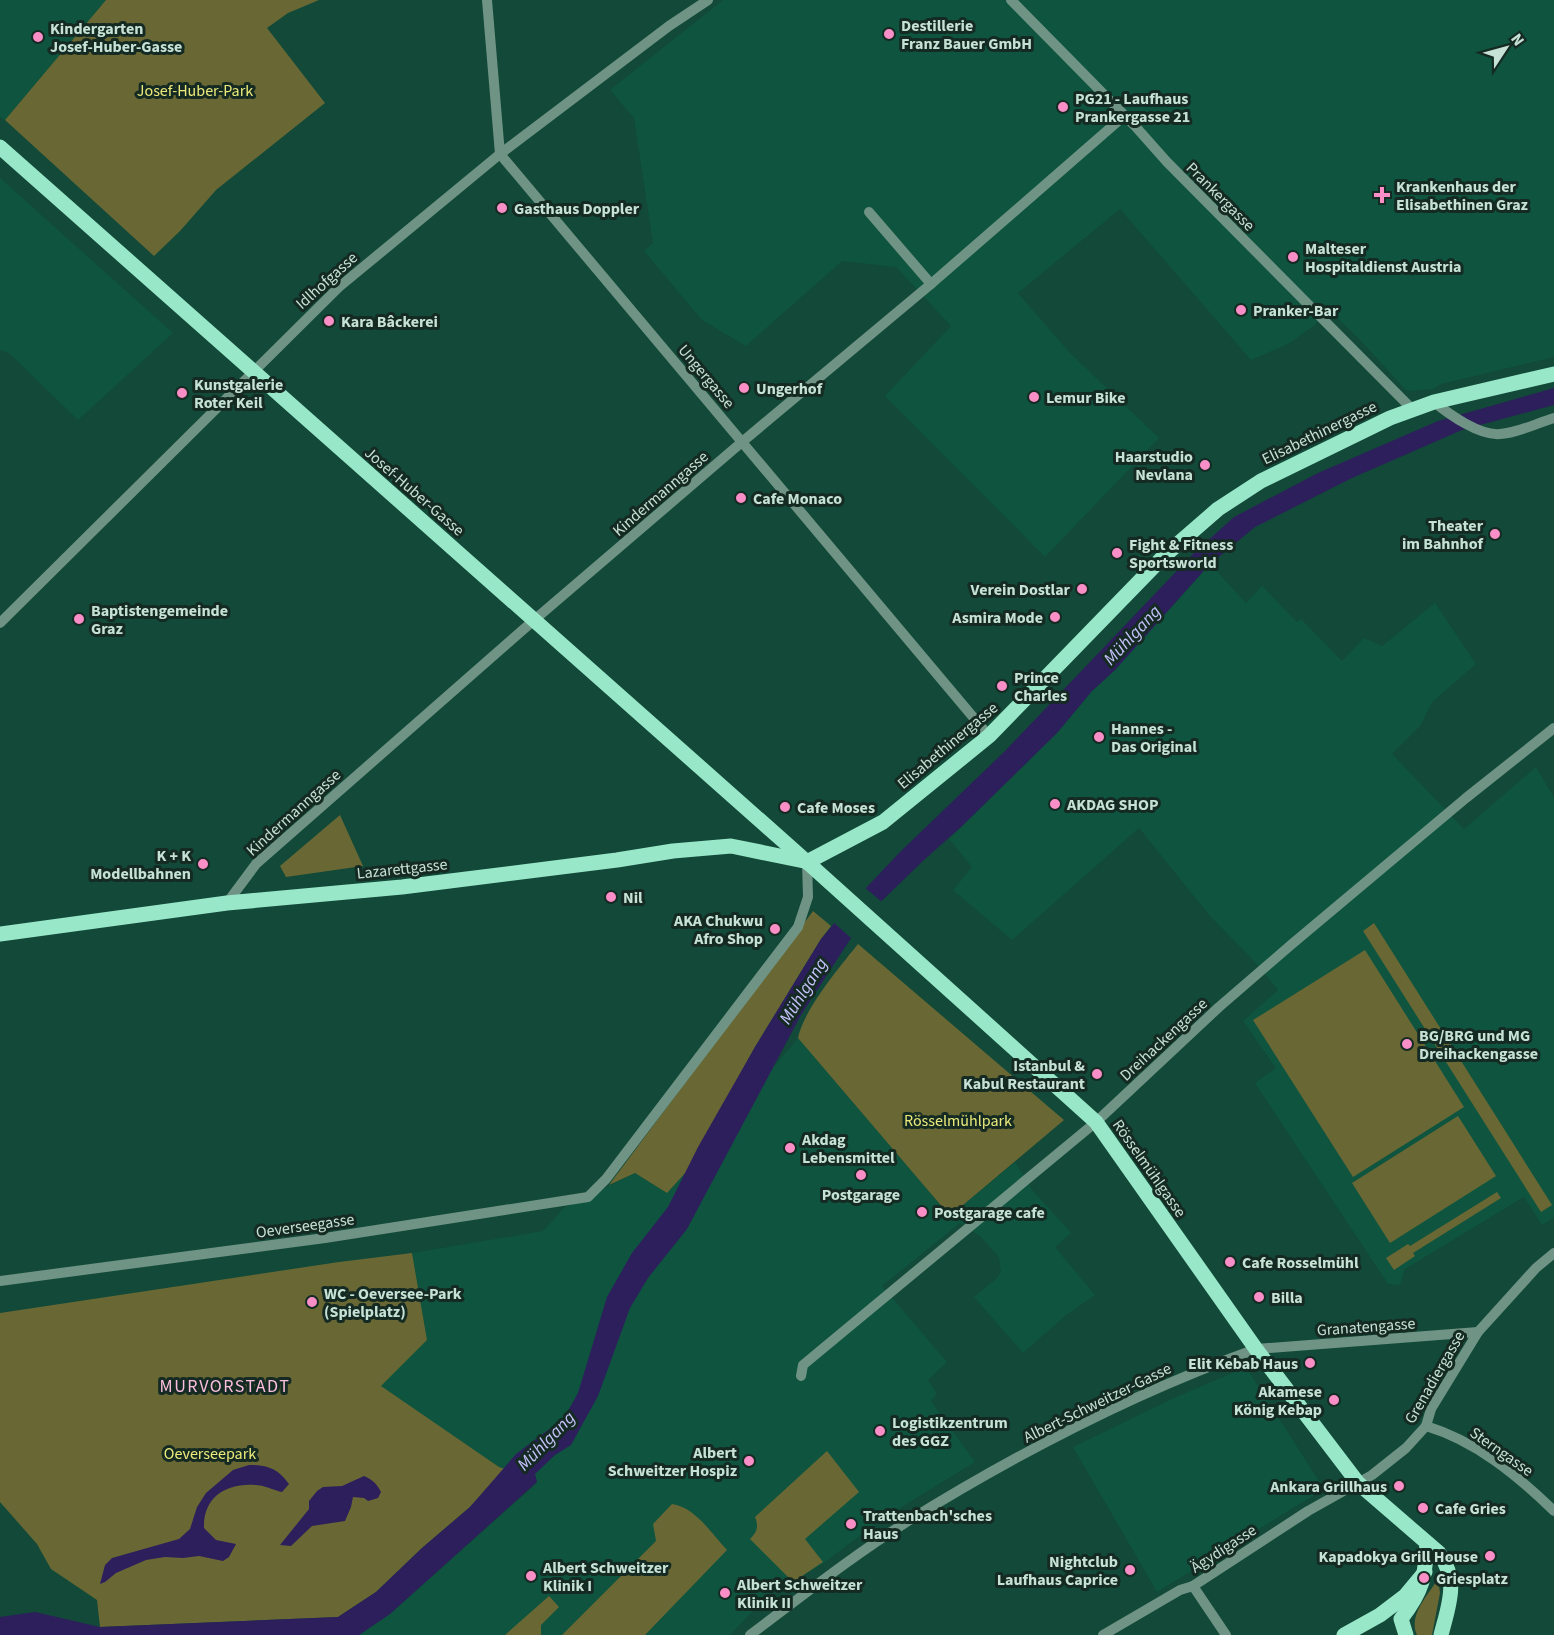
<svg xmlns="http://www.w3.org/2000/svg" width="1554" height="1635" font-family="'Source Sans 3',sans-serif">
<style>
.built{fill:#0e543f}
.green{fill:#696834}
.water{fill:#2c1f5c}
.pier{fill:#124938}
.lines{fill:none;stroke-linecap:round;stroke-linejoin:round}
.minor{stroke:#6f9384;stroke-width:10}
.major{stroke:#99e7c9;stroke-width:15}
.poi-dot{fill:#fa8fc8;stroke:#142a22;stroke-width:2}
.labels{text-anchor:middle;stroke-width:6;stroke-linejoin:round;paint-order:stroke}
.poi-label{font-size:16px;font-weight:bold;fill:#c6e1d5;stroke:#142a22;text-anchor:start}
.park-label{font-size:16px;fill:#ecea7b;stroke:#142a22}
.street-label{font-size:16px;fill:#c6e1d5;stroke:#142a22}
.water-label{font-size:18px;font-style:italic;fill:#c6c2fb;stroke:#142a22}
.neighbourhood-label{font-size:18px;letter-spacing:1.5px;fill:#fcbfdd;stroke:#142a22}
</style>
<rect width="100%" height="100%" fill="#124938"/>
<g class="built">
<polygon points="0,0 106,0 5,120 0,117"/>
<polygon points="723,0 1554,0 1554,357 1441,384 1433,389 1410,391 1405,389 1360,340 1327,308 1315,325 1288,344 1251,360 1120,209 1018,293 1069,352 1159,438 1045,557 885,396 951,326 896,267 842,261 746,346 702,320 644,251 653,243 634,118 610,90"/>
<polygon points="0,178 173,333 78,420 9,353 0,350"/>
<polygon points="1210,564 1246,603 1262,586 1297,622 1301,619 1342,661 1364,638 1382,646 1435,603 1476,664 1432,702 1420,726 1392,754 1464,829 1536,767 1554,797 1554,1217 1542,1225 1524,1197 1405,1269 1400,1285 1388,1284 1255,1083 1276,1068 1243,1021 1278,990 1253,960 1210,916 1139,828 1012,940 953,890 972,867 949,839 1057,733 1092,691 1115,670"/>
<polygon points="798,1038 950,1216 1015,1162 1033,1191 1071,1233 1055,1247 1095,1295 1065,1316 1023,1353 974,1297 997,1278 1001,1272 999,1257 980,1236 960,1223 882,1286 947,1362 928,1380 937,1394 931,1401 975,1462 882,1519 825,1562 777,1592 769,1594 730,1635 359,1635 390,1614 537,1483 499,1467 380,1386 427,1340 412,1253 543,1231 564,1208 635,1173 667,1193"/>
<polygon points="1246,1367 1324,1489 1157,1592 1073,1447 1174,1398"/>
</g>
<g class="green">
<polygon points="106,0 319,0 288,13 267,28 325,103 216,190 180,231 154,256 5,120"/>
<polygon points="340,815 363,866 286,877 280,866"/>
<polygon points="813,911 831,926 821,939 755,1047 687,1171 667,1193 635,1173 609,1185"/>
<polygon points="1374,923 1552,1205 1541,1212 1363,931"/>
<path d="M 858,944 L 1064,1120 L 950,1216 L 798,1038 C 804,1009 839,968 858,944 Z"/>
<polygon points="1365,950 1464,1107 1353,1177 1253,1020"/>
<polygon points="1458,1116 1496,1176 1390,1243 1352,1183"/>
<polygon points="1497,1192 1501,1198 1413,1253 1415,1256 1394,1270 1386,1258 1408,1244 1410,1246"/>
<polygon points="412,1253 427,1340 381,1386 499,1467 505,1469 470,1507 422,1548 376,1592 338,1617 100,1627 97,1600 51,1569 37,1544 0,1502 0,1313 339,1262"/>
<path d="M 827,1451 L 859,1492 L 805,1539 L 823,1562 L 793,1582 L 750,1539 C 757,1532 759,1527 755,1517 Z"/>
<path d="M 672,1504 C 695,1507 712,1534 727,1550 L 645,1635 L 562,1635 L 656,1541 L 653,1524 Z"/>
<path d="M 1438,1579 L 1440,1593 L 1432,1635 L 1417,1635 C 1408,1615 1428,1595 1438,1579 Z"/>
<polygon points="549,1596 559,1607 541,1625 541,1635 505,1635"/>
</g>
<g class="water">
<polygon points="1554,388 1554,405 1462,430 1352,478 1255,527 1209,565 1115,670 1092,691 1057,733 961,827 925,859 864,918 801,1015 687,1229 648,1278 630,1308 598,1396 571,1445 555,1455 535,1474 537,1482 390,1614 359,1635 0,1635 0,1617 35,1612 100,1627 338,1617 376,1592 422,1548 470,1507 516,1454 564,1418 578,1393 607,1297 632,1253 668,1207 698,1147 755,1047 821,939 847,908 900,852 1005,751 1191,556 1234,517 1318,473 1438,421"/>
<path d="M 249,1465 C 268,1465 278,1469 289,1484 L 282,1492 C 273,1490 264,1485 255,1485 C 225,1483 203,1498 204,1528 L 216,1540 L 236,1544 L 229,1557 L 223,1561 L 199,1556 L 183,1558 L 165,1557 L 146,1560 L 116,1573 L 105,1582 L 100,1584 L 105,1565 L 112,1558 L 179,1539 L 190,1529 L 197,1507 L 206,1493 L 233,1470 Z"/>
<path d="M 364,1476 C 373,1480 377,1484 381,1492 L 378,1498 L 368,1501 L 364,1498 L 353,1497 L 351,1507 L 345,1521 L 312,1526 L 291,1546 L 280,1545 L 309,1509 L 309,1501 L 317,1491 L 323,1487 L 342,1486 Z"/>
</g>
<polygon class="pier" points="864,887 882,902 851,938 832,921"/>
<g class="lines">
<g class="minor">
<polyline points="487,0 500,154 989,736"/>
<polyline points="1011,0 1135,126 1167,162 1413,410"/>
<polyline points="869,212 931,284"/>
<path d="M 1434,402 C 1450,415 1480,436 1500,434 C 1518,433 1537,423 1554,418"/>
<polyline points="0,623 339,287 500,154 669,26 708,0"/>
<polyline points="227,903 256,864 533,621 742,442 931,284 1124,116"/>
<polyline points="0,1281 325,1238 588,1197 606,1179 798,927 808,897 807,862"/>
<polyline points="801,1376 803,1365 1096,1122 1219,1007 1292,944 1466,798 1554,728"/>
<path d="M 1426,1426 C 1476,1441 1517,1475 1554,1511"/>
<polyline points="1193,1586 1226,1635"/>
<path d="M 750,1635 C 801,1597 851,1557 905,1523 C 1016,1454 1133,1393 1256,1349 L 1478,1332"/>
<polyline points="1103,1635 1180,1590 1193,1586 1308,1511 1372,1475 1406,1448 1426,1426 1431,1409 1478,1332 1536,1268 1554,1253"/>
</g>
<g class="major">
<path d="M 0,147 L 807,862 L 1096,1122 L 1256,1349 L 1358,1483 L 1439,1553 C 1459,1581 1449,1604 1441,1635"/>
<polyline points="807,862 883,822 989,736 1164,556 1218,509 1261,481 1390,418 1434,402 1554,374"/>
<polyline points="0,934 227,903 402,887 617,860 673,851 731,846 804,861"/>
<polyline points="1344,1635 1380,1615 1405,1596 1425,1572"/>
<path d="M 1406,1635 L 1401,1619 C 1423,1590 1425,1578 1427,1543"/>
</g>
</g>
<g class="poi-dot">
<circle cx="889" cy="34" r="6"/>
<circle cx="38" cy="37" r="6"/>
<circle cx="1063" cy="107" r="6"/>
<path d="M1379 186h6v6h6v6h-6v6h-6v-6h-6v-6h6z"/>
<circle cx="502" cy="208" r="6"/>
<circle cx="1293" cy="257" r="6"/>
<circle cx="1241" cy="310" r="6"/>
<circle cx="329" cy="321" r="6"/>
<circle cx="744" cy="388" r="6"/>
<circle cx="182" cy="393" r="6"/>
<circle cx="1034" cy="397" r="6"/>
<circle cx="1205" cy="465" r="6"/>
<circle cx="741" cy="498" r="6"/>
<circle cx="1495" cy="534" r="6"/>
<circle cx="1117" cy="553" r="6"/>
<circle cx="1082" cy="589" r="6"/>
<circle cx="1055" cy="617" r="6"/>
<circle cx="79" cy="619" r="6"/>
<circle cx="1002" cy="686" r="6"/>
<circle cx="1099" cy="737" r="6"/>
<circle cx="1055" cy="804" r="6"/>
<circle cx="785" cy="807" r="6"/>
<circle cx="203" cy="864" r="6"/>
<circle cx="611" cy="897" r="6"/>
<circle cx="775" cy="929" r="6"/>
<circle cx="1407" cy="1044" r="6"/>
<circle cx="1097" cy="1074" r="6"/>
<circle cx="790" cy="1148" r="6"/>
<circle cx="861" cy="1175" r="6"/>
<circle cx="922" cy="1212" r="6"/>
<circle cx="1230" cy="1262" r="6"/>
<circle cx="1259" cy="1297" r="6"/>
<circle cx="312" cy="1302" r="6"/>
<circle cx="1310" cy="1363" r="6"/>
<circle cx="1334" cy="1400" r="6"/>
<circle cx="880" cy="1431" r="6"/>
<circle cx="749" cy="1461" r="6"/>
<circle cx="1399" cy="1486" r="6"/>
<circle cx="1423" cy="1508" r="6"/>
<circle cx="851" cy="1524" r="6"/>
<circle cx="1490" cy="1556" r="6"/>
<circle cx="1130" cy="1570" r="6"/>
<circle cx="531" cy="1576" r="6"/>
<circle cx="1424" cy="1578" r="6"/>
<circle cx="725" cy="1593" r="6"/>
</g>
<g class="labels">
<g class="poi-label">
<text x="901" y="31">Destillerie<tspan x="901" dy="18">Franz Bauer GmbH</tspan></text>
<text x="50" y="34">Kindergarten<tspan x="50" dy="18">Josef-Huber-Gasse</tspan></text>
<text x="1075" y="104">PG21 - Laufhaus<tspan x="1075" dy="18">Prankergasse 21</tspan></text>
<text x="1396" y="192">Krankenhaus der<tspan x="1396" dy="18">Elisabethinen Graz</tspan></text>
<text x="514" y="214">Gasthaus Doppler</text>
<text x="1305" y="254">Malteser<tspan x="1305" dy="18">Hospitaldienst Austria</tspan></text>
<text x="1253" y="316">Pranker-Bar</text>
<text x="341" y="327">Kara Bâckerei</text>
<text x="194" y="390">Kunstgalerie<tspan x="194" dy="18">Roter Keil</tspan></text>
<text x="756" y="394">Ungerhof</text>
<text x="1046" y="403">Lemur Bike</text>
<text x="1193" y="462" text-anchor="end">Haarstudio<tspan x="1193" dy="18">Nevlana</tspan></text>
<text x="753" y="504">Cafe Monaco</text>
<text x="1483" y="531" text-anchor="end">Theater<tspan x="1483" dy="18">im Bahnhof</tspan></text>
<text x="1129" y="550">Fight &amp; Fitness<tspan x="1129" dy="18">Sportsworld</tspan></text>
<text x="1070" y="595" text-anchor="end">Verein Dostlar</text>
<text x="91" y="616">Baptistengemeinde<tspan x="91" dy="18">Graz</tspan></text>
<text x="1043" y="623" text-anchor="end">Asmira Mode</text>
<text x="1014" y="683">Prince<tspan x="1014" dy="18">Charles</tspan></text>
<text x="1111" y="734">Hannes -<tspan x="1111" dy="18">Das Original</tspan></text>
<text x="1067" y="810">AKDAG SHOP</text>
<text x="797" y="813">Cafe Moses</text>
<text x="191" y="861" text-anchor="end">K + K<tspan x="191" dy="18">Modellbahnen</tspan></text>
<text x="623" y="903">Nil</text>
<text x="763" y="926" text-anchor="end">AKA Chukwu<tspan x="763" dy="18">Afro Shop</tspan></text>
<text x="1419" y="1041">BG/BRG und MG<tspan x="1419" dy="18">Dreihackengasse</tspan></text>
<text x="1085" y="1071" text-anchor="end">Istanbul &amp;<tspan x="1085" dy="18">Kabul Restaurant</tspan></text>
<text x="802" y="1145">Akdag<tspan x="802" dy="18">Lebensmittel</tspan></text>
<text x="861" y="1200" text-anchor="middle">Postgarage</text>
<text x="934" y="1218">Postgarage cafe</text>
<text x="1242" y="1268">Cafe Rosselmühl</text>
<text x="324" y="1299">WC - Oeversee-Park<tspan x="324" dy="18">(Spielplatz)</tspan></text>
<text x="1271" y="1303">Billa</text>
<text x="1298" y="1369" text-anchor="end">Elit Kebab Haus</text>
<text x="1322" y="1397" text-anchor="end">Akamese<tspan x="1322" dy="18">König Kebap</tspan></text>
<text x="892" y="1428">Logistikzentrum<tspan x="892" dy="18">des GGZ</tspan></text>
<text x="737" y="1458" text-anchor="end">Albert<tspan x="737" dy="18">Schweitzer Hospiz</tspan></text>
<text x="1387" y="1492" text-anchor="end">Ankara Grillhaus</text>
<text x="1435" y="1514">Cafe Gries</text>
<text x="863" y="1521">Trattenbach'sches<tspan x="863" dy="18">Haus</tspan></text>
<text x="1478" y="1562" text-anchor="end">Kapadokya Grill House</text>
<text x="1118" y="1567" text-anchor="end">Nightclub<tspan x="1118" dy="18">Laufhaus Caprice</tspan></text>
<text x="543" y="1573">Albert Schweitzer<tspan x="543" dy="18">Klinik I</tspan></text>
<text x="1436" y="1584">Griesplatz</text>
<text x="737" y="1590">Albert Schweitzer<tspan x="737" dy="18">Klinik II</tspan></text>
</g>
<g class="park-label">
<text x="195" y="96">Josef-Huber-Park</text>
<text x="958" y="1126">Rösselmühlpark</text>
<text x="210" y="1459">Oeverseepark</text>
</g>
<g class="street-label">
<text transform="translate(1221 196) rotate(45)" y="6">Prankergasse</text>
<text transform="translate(326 280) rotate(-42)" y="6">Idlhofgasse</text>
<text transform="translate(707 376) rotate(50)" y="6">Ungergasse</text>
<text transform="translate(1319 432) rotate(-26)" y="6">Elisabethinergasse</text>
<text transform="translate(415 491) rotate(41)" y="6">Josef-Huber-Gasse</text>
<text transform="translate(660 493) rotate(-41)" y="6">Kindermanngasse</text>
<text transform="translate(947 745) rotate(-40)" y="6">Elisabethinergasse</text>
<text transform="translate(293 812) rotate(-42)" y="6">Kindermanngasse</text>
<text transform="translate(402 868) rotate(-6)" y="6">Lazarettgasse</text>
<text transform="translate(1163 1039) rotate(-43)" y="6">Dreihackengasse</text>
<text transform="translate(1150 1168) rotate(55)" y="6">Rösselmühlgasse</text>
<text transform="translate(305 1225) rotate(-8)" y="6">Oeverseegasse</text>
<text transform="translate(1366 1326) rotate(-4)" y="6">Granatengasse</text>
<text transform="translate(1434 1377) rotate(-60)" y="6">Grenadiergasse</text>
<text transform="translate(1097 1402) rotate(-26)" y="6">Albert-Schweitzer-Gasse</text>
<text transform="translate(1502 1451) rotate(35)" y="6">Sterngasse</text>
<text transform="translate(1223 1548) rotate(-33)" y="6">Ägydigasse</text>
</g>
<g class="water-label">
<text transform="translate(1132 635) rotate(-47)" y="6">Mühlgang</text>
<text transform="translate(803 991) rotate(-58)" y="6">Mühlgang</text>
<text transform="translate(546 1441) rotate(-46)" y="6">Mühlgang</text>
</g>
<g class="neighbourhood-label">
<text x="225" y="1392">MURVORSTADT</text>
</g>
</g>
<g transform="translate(1506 48) rotate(54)" stroke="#142a22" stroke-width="4.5" paint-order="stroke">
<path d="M0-4.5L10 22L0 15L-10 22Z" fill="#c6e1d5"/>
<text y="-9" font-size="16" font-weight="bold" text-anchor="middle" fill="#c6e1d5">N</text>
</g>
</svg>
